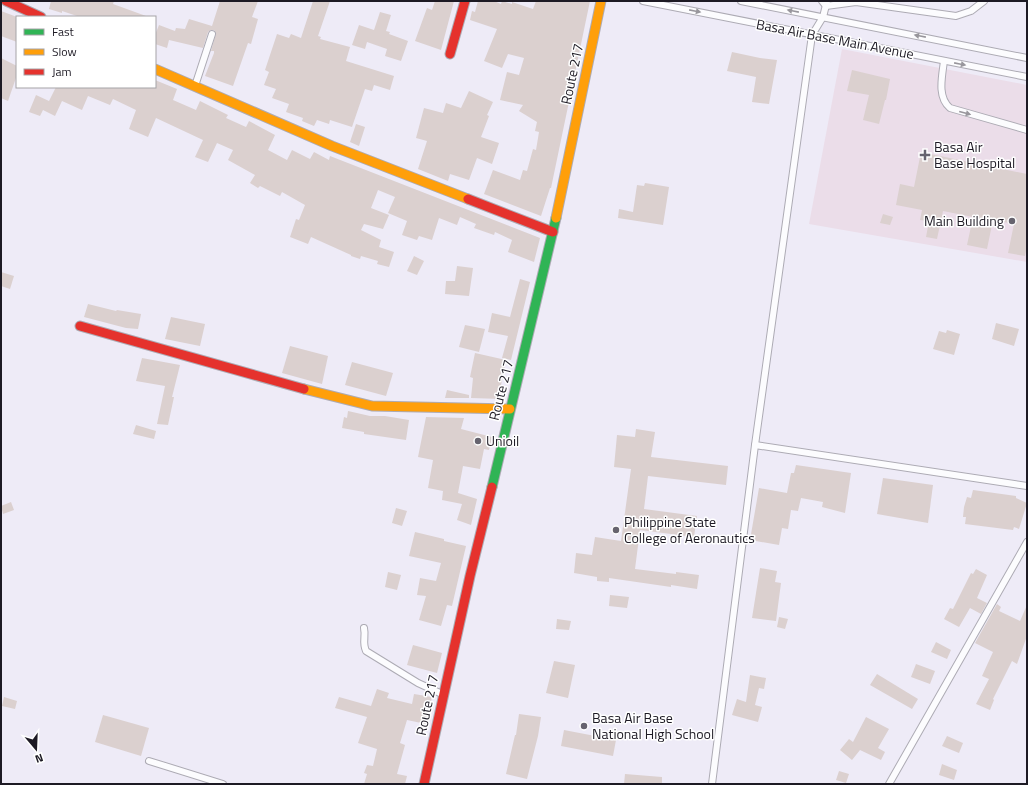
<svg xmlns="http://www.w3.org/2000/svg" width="1028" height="785" font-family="'Titillium Web',sans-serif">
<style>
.medical{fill:#ebdde9}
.building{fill:#dbd0cf}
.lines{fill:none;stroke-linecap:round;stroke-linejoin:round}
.lane-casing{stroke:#adabb4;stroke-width:8}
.fast-casing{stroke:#adabb4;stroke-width:11}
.slow-casing{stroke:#adabb4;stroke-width:11}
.jam-casing{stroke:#adabb4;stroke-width:11}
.lane{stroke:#fcfcfe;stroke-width:6}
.fast{stroke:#30b455;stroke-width:9}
.slow{stroke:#ff9f0a;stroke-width:9}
.jam{stroke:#e5322d;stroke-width:9}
.oneway{fill:#98969c}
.poi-dot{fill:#66636e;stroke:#fff;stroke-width:1.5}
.labels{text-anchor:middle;stroke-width:3;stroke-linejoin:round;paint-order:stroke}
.street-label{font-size:14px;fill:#1d1a24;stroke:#fff}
.poi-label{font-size:14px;fill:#1d1a24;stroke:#fff;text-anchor:start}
</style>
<rect width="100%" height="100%" fill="#eeebf7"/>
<polygon class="medical" points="842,49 1027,85 1027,262 809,224"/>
<g class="building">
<polygon points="51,1 114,1 113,4 146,16 146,17 80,17 62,11 62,13 49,9"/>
<polygon points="220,1 258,1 252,17 258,19 251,44 248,43 233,86 205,76 214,53 214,51 211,51 216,33 214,30 211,30 208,32 203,48 169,40 167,48 155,44 155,35 159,25 175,31 176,28 185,29 189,19 212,26"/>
<polygon points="313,1 330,1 318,36 321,37 320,39 350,47 346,61 394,76 390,90 374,85 372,91 365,89 352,127 330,120 329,124 317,120 314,126 302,121 303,118 286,112 289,104 272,98 276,89 264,85 269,72 265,70 277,34 289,38 291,34 301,38"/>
<polygon points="435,1 454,1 441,50 415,41 427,8 432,10"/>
<polygon points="478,1 494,1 501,4 502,1 512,4 512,2 533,9 536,1 590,1 551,188 550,188 541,216 484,194 493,170 520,180 523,170 527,171 533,149 536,150 539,132 535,131 537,122 519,111 523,105 500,100 507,72 519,75 524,58 508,54 502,68 484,61 497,29 470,20 472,11 475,12"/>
<polygon points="1,11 17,17 17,42 1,36"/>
<polygon points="380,12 391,15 386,31 390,32 389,34 408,41 401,61 385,56 387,49 367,42 365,49 352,45 359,25 374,30"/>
<polygon points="732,52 760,58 777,60 769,104 752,102 756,77 727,71"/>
<polygon points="1,58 17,66 17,75 8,101 1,98"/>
<polygon points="852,70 890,79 886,100 885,100 879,124 863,120 869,95 847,91"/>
<polygon points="155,80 177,89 173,100 196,110 200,101 228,115 226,118 246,127 249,121 275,135 268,150 287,160 292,150 310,159 314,152 329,160 330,156 540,238 534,262 508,252 512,240 495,232 494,235 474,228 476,224 460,217 457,225 439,218 432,240 419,236 417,240 402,235 407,221 388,213 395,197 378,190 371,208 389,215 383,229 364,224 361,230 381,240 379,247 394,252 389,267 377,264 378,261 361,256 360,259 351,256 351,255 311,237 308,244 290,237 296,219 299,220 305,205 282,192 280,196 260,186 258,188 250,183 255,175 228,160 233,150 217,143 208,162 195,157 203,140 156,118 148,137 129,129 136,110 113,99 110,105 88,96 82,110 62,101 55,116 43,110 40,116 29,112 36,95 49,101 56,87 155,87"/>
<polygon points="469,91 493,102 487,115 489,116 481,137 499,143 492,164 477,158 469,180 450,174 448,181 418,169 427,141 416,138 424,108 443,113 446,103 461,108"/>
<polygon points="356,124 365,127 359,146 350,142"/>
<polygon points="921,152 1027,174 1027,246 1025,256 1008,253 1014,224 993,220 987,249 967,245 973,217 943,211 937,239 926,237 929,221 920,220 922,210 896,205 900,184 914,187"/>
<polygon points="645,183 669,187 663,225 618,218 619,209 633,212 637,185 644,186"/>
<polygon points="883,214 893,217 890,225 880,223"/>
<polygon points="414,256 424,261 417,275 407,271"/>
<polygon points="457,266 473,268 469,296 445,294 446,281 455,281"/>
<polygon points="1,272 14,276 10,289 1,286"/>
<polygon points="520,279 530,282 511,360 502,358 508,336 488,332 492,313 510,317"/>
<polygon points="88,304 116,311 117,310 141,314 138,329 126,328 84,317"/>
<polygon points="171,317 205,324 200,346 165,339"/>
<polygon points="996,323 1019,329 1014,346 992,339"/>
<polygon points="465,325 485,329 479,352 459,347"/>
<polygon points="947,330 960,334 954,355 933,349 939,331 946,333"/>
<polygon points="290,346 328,356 322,384 282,373"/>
<polygon points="475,353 506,360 501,385 505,386 501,399 471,398 473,378 470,377"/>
<polygon points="142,358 180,365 172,397 174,397 168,425 157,424 165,386 136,381"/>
<polygon points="352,362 393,373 386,396 345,385"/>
<polygon points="447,390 469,395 469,398 445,398"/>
<polygon points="348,411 370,416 385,416 409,420 406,440 364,434 364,432 342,428 344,417 347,418"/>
<polygon points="426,417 464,418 461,429 492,437 489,450 484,449 480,469 463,466 458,493 477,499 471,525 457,520 462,504 442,500 443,491 428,488 433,460 418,457"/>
<polygon points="136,425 156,431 154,439 133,434"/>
<polygon points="636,429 655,432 651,457 728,466 726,485 648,476 644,509 697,516 694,537 640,530 635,569 676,574 676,572 699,575 697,589 671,585 671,587 609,578 609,582 597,581 597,577 574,573 576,553 592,555 595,537 621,541 631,469 614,467 617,435 635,437"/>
<polygon points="796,465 851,473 845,513 822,507 823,502 801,498 798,511 791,510 788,529 782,528 779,545 750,540 759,488 787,493 791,473 794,473"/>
<polygon points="883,478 933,485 928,523 877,514"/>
<polygon points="973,490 1016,496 1016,498 1027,503 1019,529 1014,527 1013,530 965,524 966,517 963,517 964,507 967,497 971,498"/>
<polygon points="11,502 14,510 3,514 1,506"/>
<polygon points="396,508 407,511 402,526 392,523"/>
<polygon points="415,532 444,539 444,541 466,546 452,606 447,605 441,626 419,620 426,596 417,595 420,578 436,581 441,563 409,556"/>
<polygon points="760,568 777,571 775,582 781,583 776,621 752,618"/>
<polygon points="976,569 987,575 977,598 987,603 981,614 970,608 959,627 944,619 950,608 953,609 971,573 973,574"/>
<polygon points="388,572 401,575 397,590 385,587"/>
<polygon points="610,595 629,597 627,608 609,606"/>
<polygon points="997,604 1001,607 999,611 1020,621 1027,605 1027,636 1017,664 1012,661 993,699 994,700 990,710 976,704 989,679 982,676 993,652 975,643"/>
<polygon points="779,617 788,619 785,629 777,627"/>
<polygon points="557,619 571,621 569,630 556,629"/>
<polygon points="936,642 951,650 947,659 931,652"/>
<polygon points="413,645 442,653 437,673 407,665"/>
<polygon points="554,661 575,665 568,698 546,693"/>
<polygon points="916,664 935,671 930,684 911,677"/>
<polygon points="877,674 918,699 912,709 870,685"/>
<polygon points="750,675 766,678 764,689 759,688 755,705 762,707 758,722 732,715 737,699 746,702"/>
<polygon points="377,689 389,693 387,698 412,704 414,694 432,697 426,724 407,720 400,743 405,745 397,774 407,776 405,784 364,784 367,774 364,773 367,765 373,766 377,749 358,743 367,717 335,708 339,697 371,706"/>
<polygon points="4,697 17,701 15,709 2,706"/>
<polygon points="519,714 541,717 538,736 527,779 506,774 515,735 516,735"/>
<polygon points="103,715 149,728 141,756 95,742"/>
<polygon points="866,717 889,729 878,748 885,752 881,760 860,750 852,760 840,750 849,739 853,742"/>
<polygon points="564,730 616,740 613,756 561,746"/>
<polygon points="947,736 963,743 959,753 942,746"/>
<polygon points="942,764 957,770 954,780 939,775"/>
<polygon points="839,771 849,774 846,783 836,780"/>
<polygon points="625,774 662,777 662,784 624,784"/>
</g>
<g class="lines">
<defs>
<g id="lane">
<polyline points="643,1 1027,77"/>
<polyline points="741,1 1027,58"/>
<polyline points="822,1 826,6 856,2 956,16 971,11 984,1"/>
<path d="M 944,61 C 942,77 937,97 950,108 L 1027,130"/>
<polyline points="195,86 212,34"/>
<polyline points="755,445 1027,486"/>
<path d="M 364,628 C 366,637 362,642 366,651 L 418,683 L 442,694"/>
<polyline points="149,761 223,784"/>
<polyline points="712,784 755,445 812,35 823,17 827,1"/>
<polyline points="889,784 1027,542"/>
</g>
<polyline id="fast" points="492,487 556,218"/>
<g id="slow">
<polyline points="155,69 332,146 468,199"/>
<polyline points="556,218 601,1"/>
<polyline points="304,389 372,406 510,409"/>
</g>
<g id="jam">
<polyline points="6,1 41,17"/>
<polyline points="450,54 465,1"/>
<polyline points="468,199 553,232"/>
<polyline points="80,326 304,389"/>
<polyline points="424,784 470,576 492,487"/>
</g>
</defs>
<use href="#lane" class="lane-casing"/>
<use href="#fast" class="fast-casing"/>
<use href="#slow" class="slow-casing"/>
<use href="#jam" class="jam-casing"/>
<use href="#lane" class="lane"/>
<use href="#fast" class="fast"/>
<use href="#slow" class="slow"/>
<use href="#jam" class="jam"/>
</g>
<defs><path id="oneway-solid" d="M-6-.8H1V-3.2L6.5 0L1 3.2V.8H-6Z"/></defs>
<g class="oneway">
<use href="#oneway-solid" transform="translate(695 11) rotate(11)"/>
<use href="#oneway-solid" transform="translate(793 11) rotate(-169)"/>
<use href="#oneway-solid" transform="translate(920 36) rotate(-169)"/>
<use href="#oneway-solid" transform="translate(960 64) rotate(11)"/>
<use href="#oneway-solid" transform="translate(965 113) rotate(15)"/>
</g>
<g class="poi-dot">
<path d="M923 149h4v4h4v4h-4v4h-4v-4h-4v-4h4z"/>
<circle cx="1012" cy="221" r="4"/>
<circle cx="478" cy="441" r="4"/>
<circle cx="616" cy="530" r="4"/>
<circle cx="584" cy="726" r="4"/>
</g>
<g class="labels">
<g class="street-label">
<text transform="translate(835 39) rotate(11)" y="5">Basa Air Base Main Avenue</text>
<text transform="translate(572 74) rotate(-78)" y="5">Route 217</text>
<text transform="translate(501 390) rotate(-76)" y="5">Route 217</text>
<text transform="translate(427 705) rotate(-78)" y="5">Route 217</text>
</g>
<g class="poi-label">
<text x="934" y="152">Basa Air<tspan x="934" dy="16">Base Hospital</tspan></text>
<text x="1004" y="226" text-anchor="end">Main Building</text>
<text x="486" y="446">Unioil</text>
<text x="624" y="527">Philippine State<tspan x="624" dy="16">College of Aeronautics</tspan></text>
<text x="592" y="723">Basa Air Base<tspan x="592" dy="16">National High School</tspan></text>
</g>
</g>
<rect width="1028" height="785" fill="none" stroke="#1d1a24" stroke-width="4"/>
<rect x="16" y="16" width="140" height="72" fill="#ffffff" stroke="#a5a3a7"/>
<rect x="24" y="29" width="20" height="6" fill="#30b455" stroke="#a5a3a7"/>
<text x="52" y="36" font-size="12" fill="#1d1a24">Fast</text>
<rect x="24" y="49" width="20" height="6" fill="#ff9f0a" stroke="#a5a3a7"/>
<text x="52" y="56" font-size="12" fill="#1d1a24">Slow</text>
<rect x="24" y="69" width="20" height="6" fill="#e5322d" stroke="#a5a3a7"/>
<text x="52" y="76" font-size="12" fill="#1d1a24">Jam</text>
<g transform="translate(36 749) rotate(161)" stroke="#ffffff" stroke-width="3" paint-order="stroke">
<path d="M0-3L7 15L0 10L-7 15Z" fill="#1d1a24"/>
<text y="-6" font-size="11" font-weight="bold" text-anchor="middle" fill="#1d1a24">N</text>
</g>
</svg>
